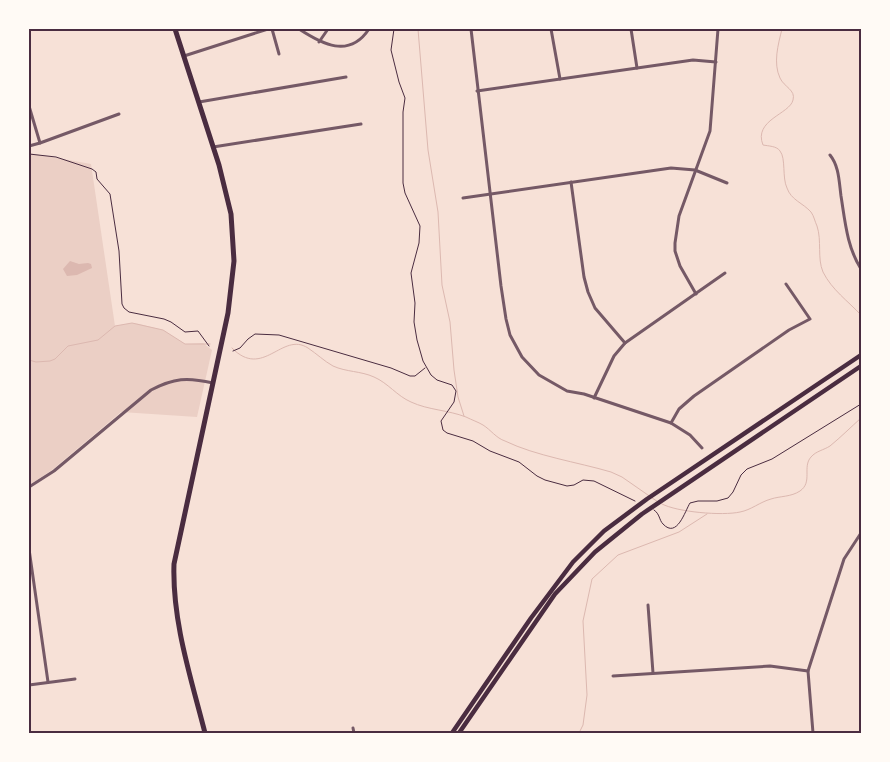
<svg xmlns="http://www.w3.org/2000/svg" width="890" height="762" font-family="'Work Sans',sans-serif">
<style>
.green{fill:#ebcfc5}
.water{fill:#dcb8b0}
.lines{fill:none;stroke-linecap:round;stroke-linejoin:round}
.stream{stroke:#dcb8b0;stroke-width:1}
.path{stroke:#4a2c40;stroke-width:1}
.minor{stroke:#755966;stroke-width:3}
.secondary{stroke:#4a2c40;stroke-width:4.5}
.primary{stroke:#4a2c40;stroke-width:5}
.neatline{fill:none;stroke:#4a2c40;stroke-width:2}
</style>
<rect width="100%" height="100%" fill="#f7e1d7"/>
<polygon class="green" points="29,153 91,164 115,326 132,323 139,324 163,330 185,344 203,343 212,350 197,417 121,412 52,470 29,485"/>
<polygon class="water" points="70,261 79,264 88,263 91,264 92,268 77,275 67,276 63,269"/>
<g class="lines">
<g class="stream">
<polyline points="418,29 428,150 438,212 442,285 450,322 454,370 458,397 464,416"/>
<path d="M 782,29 C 778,45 773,63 780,78 C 784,87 796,90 793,100 C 790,114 753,120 763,145 C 768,146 777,146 780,151 C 786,158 782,178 787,188 C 791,200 803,203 811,212 C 814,216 815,222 817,226 C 822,241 817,258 823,272 C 832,290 848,301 861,315"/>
<path d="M 232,348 C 263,380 282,331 308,348 C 317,354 324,361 333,366 C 346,372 361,371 374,377 C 388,383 397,396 411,402 C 428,410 448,410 466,417 C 472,420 478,422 483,425 C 491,430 496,438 505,441 C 536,456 577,462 611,472 L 622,477 L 658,502"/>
<polyline points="29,360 36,362 50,361 55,359 68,346 98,340 115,326 132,323 163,330 185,344 210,344"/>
<path d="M 662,504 C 677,512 722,516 740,512 C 751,510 760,502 771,499 C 780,496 791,497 800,491 C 813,482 802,467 811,457 C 816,451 824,450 830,446 C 841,437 851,427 861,418"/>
<polyline points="579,733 583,725 587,695 583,621 592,579 618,555 679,532 707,514"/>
</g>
<g class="path">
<polyline points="394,29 391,50 399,82 405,98 403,112 403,183 405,193 420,226 419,243 411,273 415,303 414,322 417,340 423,361 431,375 437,380 452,385 456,391 454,402 441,421 443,430 447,433 473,441 490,451 519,462 537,476 545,480 567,486 574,485 583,480 594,481 635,501"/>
<polyline points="29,154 56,157 92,169 96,172 97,179 110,194 119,251 122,304 124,308 129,312 164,319 171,322 185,332 198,331 209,346"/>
<polyline points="233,351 240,348 248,339 255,334 279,335 391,368 410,376 415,376 425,368"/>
<path d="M 654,510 C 660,514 659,520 663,524 C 677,539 685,511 690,503 L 698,501 L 717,501 L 728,498 L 733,492 L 741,475 L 747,469 L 772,459 L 861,404"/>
</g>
<g class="minor">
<polyline points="272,29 279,54"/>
<path d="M 299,29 C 322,44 349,59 369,29"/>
<polyline points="471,29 501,286 506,319 510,335 522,357 539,375 567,391 584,394 671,423 690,435 702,448"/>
<polyline points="551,29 560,79"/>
<polyline points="631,29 637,68"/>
<polyline points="319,42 328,29"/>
<polyline points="184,56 268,29"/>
<polyline points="477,91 693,60 716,62"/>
<polyline points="199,102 346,77"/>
<polyline points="29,106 40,143"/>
<polyline points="29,146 40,143 119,114"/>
<polyline points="213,147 361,124"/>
<path d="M 830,155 C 839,166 839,181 841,196 C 845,221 847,247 861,269"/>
<polyline points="571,182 584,277 588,292 595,308 625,343"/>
<polyline points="463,198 671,168 695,170 727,183"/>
<polyline points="696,294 680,266 675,251 675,243 679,216 710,131 718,29"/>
<polyline points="594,398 614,356 625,343 725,273"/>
<polyline points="671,423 679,409 694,396 789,330 810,319 786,284"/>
<path d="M 29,487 L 54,471 L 151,390 C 174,378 187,377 213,383"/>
<polyline points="29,549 48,682"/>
<polyline points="648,605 653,673"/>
<polyline points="613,676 770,666 808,671"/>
<polyline points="29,685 75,679"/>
<polyline points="353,728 354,733"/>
<polyline points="813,733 808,671 844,559 861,533"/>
</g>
<g class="secondary">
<polyline points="452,733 531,618 573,562 604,531 647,499 861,355"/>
<polyline points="459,733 555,594 595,552 642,514 861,366"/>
</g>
<path class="primary" d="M 175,29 L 219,165 L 231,214 L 234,261 L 228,313 L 174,564 C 172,621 191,678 205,733"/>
</g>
<rect width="890" height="762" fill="none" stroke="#fffaf5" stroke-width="60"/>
<rect x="30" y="30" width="830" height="702" class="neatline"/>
</svg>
